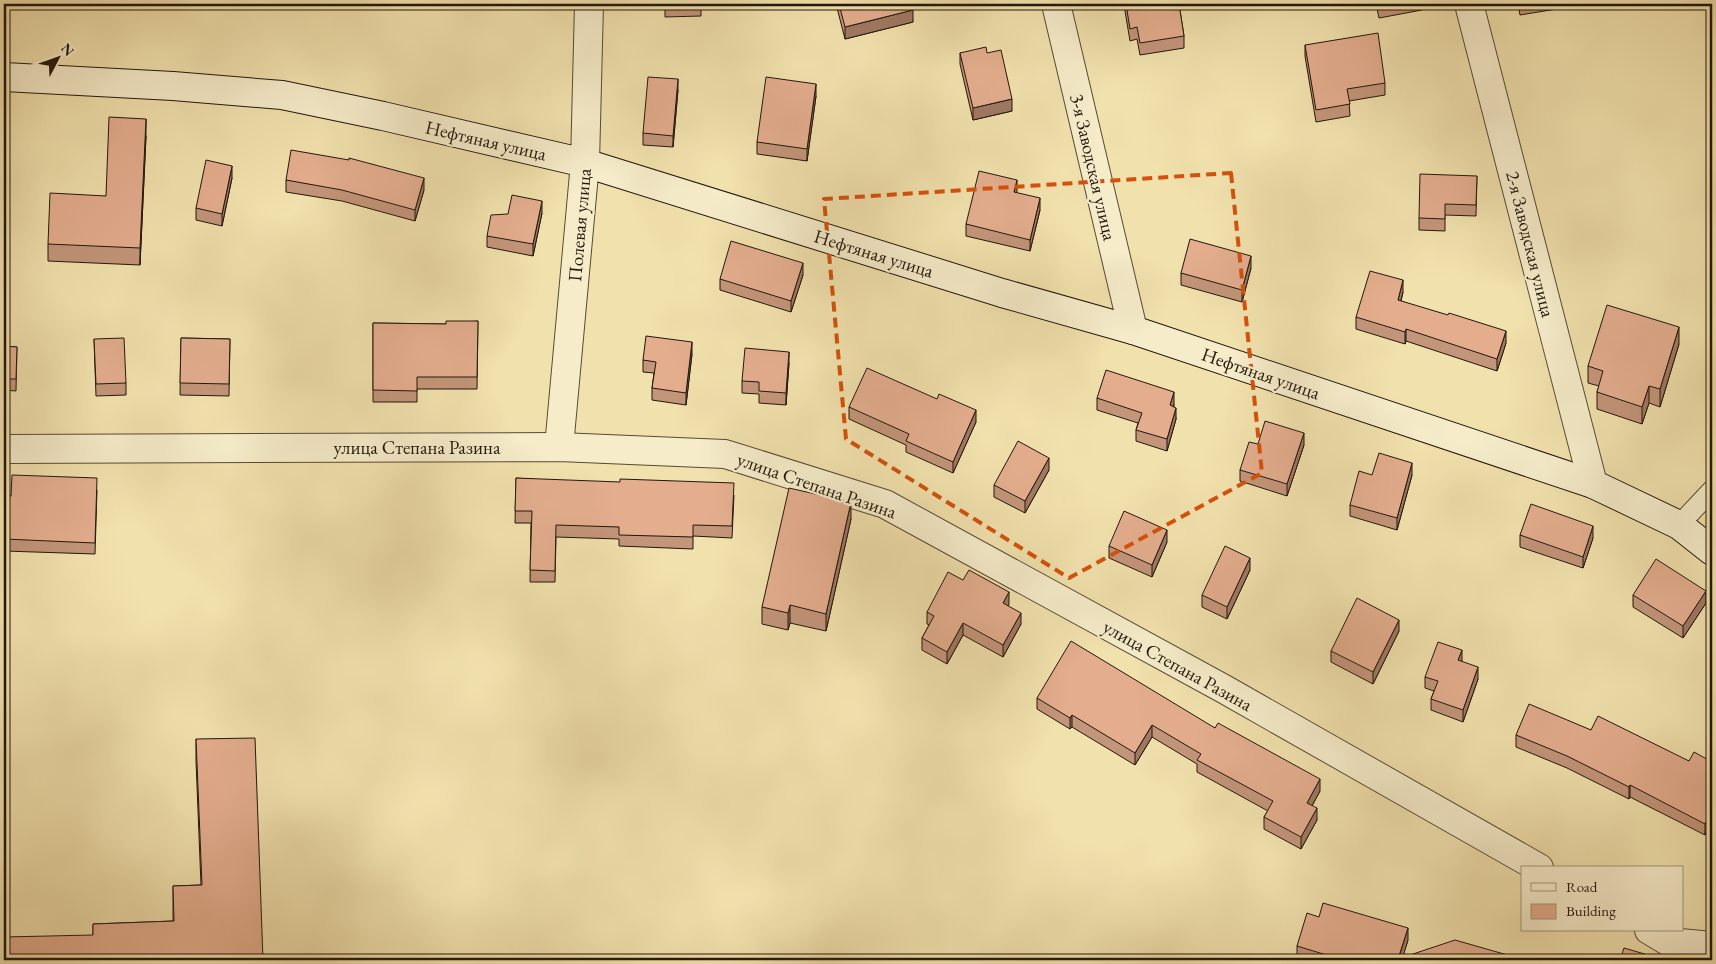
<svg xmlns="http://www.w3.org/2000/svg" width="1716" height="964" font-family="'EB Garamond',serif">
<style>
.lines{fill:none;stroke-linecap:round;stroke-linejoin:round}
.service-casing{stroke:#564a34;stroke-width:21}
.minor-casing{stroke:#564a34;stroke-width:30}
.secondary-casing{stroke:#22170b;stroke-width:30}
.service{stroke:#f6ecca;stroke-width:19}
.minor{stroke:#f6ecca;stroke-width:28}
.secondary{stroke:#f6ecca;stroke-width:28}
.wall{fill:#c3957a;stroke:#22170b}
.shaded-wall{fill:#9f7963;stroke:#22170b}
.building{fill:#e3ad8e;stroke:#22170b}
.marked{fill:none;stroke:#d4520c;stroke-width:4;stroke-dasharray:10 6;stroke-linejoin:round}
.labels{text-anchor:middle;stroke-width:4.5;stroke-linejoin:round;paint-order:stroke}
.street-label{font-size:19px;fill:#22170b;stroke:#f6ecca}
</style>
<rect width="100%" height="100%" fill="#f1e1ad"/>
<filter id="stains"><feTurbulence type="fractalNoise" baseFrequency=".004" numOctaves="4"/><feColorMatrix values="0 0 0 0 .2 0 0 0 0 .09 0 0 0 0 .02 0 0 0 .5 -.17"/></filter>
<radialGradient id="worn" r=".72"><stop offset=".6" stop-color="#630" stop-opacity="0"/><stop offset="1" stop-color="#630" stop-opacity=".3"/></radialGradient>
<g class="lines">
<defs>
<polyline id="service" points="1679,525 1712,490"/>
<g id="minor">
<polyline points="1056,4 1133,330"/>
<polyline points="1469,4 1593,484"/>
<polyline points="559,447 585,163 589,4"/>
<polyline points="4,449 559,447 725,454 885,504 1224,689 1539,868"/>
<polyline points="1649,930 1669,942 1712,946"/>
</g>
<polyline id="secondary" points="4,77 173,86 282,95 383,116 585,163 1002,293 1133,330 1593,484 1679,525 1712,551"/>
</defs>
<use href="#service" class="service-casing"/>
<use href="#minor" class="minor-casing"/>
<use href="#secondary" class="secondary-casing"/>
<use href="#service" class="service"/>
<use href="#minor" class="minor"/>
<use href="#secondary" class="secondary"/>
</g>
<g class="wall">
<polygon points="645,4 701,4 701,16 665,17 665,6 645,7"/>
<polygon points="836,4 911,4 913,22 845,39"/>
<polygon points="1125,4 1179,4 1184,36 1184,48 1140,55 1137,39 1130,41 1125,11"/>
<polygon points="1376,4 1422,4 1422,10 1379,18"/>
<polygon points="1518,4 1575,4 1575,6 1520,15"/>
<polygon points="1305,45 1385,83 1385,95 1349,101 1350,116 1316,122 1305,56"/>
<polygon points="960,53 987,53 1012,111 973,120 960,64"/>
<polygon points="678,90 673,147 643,145 643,133"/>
<polygon points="816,96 807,161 757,154 757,142"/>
<polygon points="146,136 140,265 48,261 48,244 106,196"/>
<polygon points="1477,176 1476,216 1445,215 1445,231 1419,230 1419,218"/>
<polygon points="232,178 222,226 196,220 196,208"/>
<polygon points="286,180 424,190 415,221 342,201 286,192"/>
<polygon points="1017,193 1040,210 1030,251 966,236 966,224"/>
<polygon points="542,213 533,256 487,247 487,236"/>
<polygon points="1251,268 1242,302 1181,285 1181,273"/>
<polygon points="803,275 791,312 720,290 720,279"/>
<polygon points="1403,292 1401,301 1506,343 1497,371 1406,341 1405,344 1356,329 1356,317"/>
<polygon points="478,321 477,389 417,389 417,402 373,402 373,323 446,324"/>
<polygon points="181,338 230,339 229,396 180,395"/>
<polygon points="94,339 126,383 126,395 96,396"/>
<polygon points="1679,344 1660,407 1649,403 1642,424 1597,409 1597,392 1599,386 1588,383 1588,366"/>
<polygon points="4,346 17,347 16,391 4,390"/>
<polygon points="692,354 686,405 652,400 652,388 654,373 643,372 643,360"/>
<polygon points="789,363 786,405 759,403 759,394 742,393 742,381"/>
<polygon points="1097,398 1174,404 1174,407 1176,419 1167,451 1136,441 1136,430 1138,423 1097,410"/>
<polygon points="849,407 976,422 953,473 906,452 906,445 849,419"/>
<polygon points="1258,444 1304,445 1287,496 1240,481 1240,470"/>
<polygon points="1049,470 1025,513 994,497 994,485"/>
<polygon points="1372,475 1412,475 1397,530 1350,516 1350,505"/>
<polygon points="516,478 734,495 732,538 693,536 693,549 619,546 619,539 556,537 555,582 530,582 531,523 515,523"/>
<polygon points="97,490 95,554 4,551 4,496 11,496"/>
<polygon points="851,519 826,631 790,623 788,630 762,624 762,607"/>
<polygon points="1520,535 1593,538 1583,568 1520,547"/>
<polygon points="1167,542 1152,577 1109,558 1109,546"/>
<polygon points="1250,570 1227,619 1202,607 1202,595"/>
<polygon points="963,580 1009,604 1008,606 1021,624 1003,657 963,635 947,664 922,650 922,638 929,625 927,624 927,612"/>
<polygon points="1633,595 1706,603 1683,638 1633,607"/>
<polygon points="1399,631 1373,684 1331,662 1331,651"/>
<polygon points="1462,661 1478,679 1463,722 1431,710 1431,699 1434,691 1425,688 1425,677"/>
<polygon points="1037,698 1215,728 1320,791 1312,806 1317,820 1301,849 1264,829 1264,817 1268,811 1197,772 1197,764 1152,737 1135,765 1072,727 1070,729 1037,709"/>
<polygon points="1591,730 1689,761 1712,762 1705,835 1630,797 1629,799 1567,768 1516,747 1516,735"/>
<polygon points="196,739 263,960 93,935 93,924 173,921 173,886 201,885 196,761"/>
<polygon points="1319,917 1408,940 1402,958 1525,960 1304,960 1297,958 1297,946"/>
</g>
<g class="shaded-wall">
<polygon points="913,10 913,22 845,39 845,27"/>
<polygon points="678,79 678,90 673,147 673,136"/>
<polygon points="816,84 816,96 807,161 807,149"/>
<polygon points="1012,99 1012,111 973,120 973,108"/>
<polygon points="146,119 146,136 140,265 140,248"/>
<polygon points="232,166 232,178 222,226 222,214"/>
<polygon points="424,178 424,190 415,221 415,210"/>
<polygon points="1017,180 1017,192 1014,204 1014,192"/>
<polygon points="1040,198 1040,210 1030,251 1030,240"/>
<polygon points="542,201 542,213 533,256 533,244"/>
<polygon points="1251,256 1251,268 1242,302 1242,290"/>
<polygon points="803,263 803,275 791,312 791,301"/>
<polygon points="1403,280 1403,292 1398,312 1398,300"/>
<polygon points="1679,327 1679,344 1660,407 1660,389"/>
<polygon points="1406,329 1406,341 1405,344 1405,332"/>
<polygon points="1506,331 1506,343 1497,371 1497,359"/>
<polygon points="692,342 692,354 686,405 686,393"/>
<polygon points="789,352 789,363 786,405 786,393"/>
<polygon points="1649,386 1649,403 1642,424 1642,407"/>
<polygon points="1174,392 1174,404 1170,417 1170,405"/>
<polygon points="1176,408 1176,419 1167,451 1167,439"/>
<polygon points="976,410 976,422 953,473 953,462"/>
<polygon points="1304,433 1304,445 1287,496 1287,484"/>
<polygon points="1049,458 1049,470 1025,513 1025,501"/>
<polygon points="1412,463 1412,475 1397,530 1397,518"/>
<polygon points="851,502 851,519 826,631 826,614"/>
<polygon points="1593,526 1593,538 1583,568 1583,557"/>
<polygon points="1167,530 1167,542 1152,577 1152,565"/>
<polygon points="1250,558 1250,570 1227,619 1227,607"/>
<polygon points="1706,591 1706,603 1683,638 1683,626"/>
<polygon points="1009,592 1009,604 1003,615 1003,603"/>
<polygon points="790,605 790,623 788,630 788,613"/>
<polygon points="1021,613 1021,624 1003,657 1003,645"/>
<polygon points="1399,620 1399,631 1373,684 1373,672"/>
<polygon points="963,623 963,635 947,664 947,652"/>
<polygon points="1462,650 1462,662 1458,660"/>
<polygon points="1478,667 1478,679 1463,722 1463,710"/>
<polygon points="1072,715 1072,727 1070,729 1070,718"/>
<polygon points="1152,725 1152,737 1135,765 1135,753"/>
<polygon points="1320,779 1320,791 1307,815 1307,803"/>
<polygon points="1630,785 1630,797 1629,799 1629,787"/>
<polygon points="1317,808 1317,820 1301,849 1301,837"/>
<polygon points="1712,809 1712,821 1705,835 1705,824"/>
<polygon points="1408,928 1408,940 1402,960 1398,960"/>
</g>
<g class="building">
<polygon points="665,4 700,4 665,5"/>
<polygon points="839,4 911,4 913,10 845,27"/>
<polygon points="1126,4 1179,4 1184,36 1140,43 1137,27 1130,29"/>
<polygon points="1378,4 1392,4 1379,6"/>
<polygon points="1378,33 1385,83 1347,89 1350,104 1316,110 1305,45"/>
<polygon points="986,47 987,53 1001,50 1012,99 973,108 960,53"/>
<polygon points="648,77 678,79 673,136 643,133"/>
<polygon points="766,77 816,84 807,149 757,142"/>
<polygon points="109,117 146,119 140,248 48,244 50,193 106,196"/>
<polygon points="291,150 349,160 349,158 424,178 415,210 342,190 286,180"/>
<polygon points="206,160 232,166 222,214 196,208"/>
<polygon points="979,171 1017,180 1014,192 1040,198 1030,240 966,224"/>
<polygon points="1420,174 1477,176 1476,205 1445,204 1445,219 1419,218"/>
<polygon points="512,195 542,201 533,244 487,236 491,215 508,214"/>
<polygon points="1190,239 1251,256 1242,290 1181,273"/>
<polygon points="731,241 803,263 791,301 720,279"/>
<polygon points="1370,271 1403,280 1398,300 1448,315 1449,313 1506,331 1497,359 1406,329 1405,332 1356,317"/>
<polygon points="1607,305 1679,327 1660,389 1649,386 1642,407 1597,392 1603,371 1588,366"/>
<polygon points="446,321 478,321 477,377 417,377 417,391 373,390 373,323 446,324"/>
<polygon points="646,336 692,342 686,393 652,388 656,362 643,360"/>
<polygon points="124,338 126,383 96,384 94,339"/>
<polygon points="181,338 230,339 229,384 180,383"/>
<polygon points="4,346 17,347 16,379 4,379"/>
<polygon points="745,348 789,352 786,393 759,391 759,382 742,381"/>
<polygon points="867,368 937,399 939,394 976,410 953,462 906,441 909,434 849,407"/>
<polygon points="1106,370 1174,392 1170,405 1176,408 1167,439 1136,430 1142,413 1097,398"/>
<polygon points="1265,421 1304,433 1287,484 1240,470 1249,442 1258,444"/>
<polygon points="1018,441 1049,458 1025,501 994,485"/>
<polygon points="1379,453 1412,463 1397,518 1350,505 1359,471 1372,475"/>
<polygon points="12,475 97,478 95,543 4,539 4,496 11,496"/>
<polygon points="516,478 620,482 620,479 734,483 732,526 693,525 693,537 619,535 619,527 556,525 555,571 530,570 532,511 515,511"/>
<polygon points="789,488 851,502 826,614 790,605 788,613 762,607"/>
<polygon points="1531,504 1593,526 1583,557 1520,535"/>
<polygon points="1124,511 1167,530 1152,565 1109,546"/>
<polygon points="1225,546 1250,558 1227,607 1202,595"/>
<polygon points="1656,559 1706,591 1683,626 1633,595"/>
<polygon points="969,570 1009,592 1003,603 1021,613 1003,645 963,623 947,652 922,638 934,616 927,612 948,572 963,580"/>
<polygon points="1357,598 1399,620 1373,672 1331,651"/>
<polygon points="1071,641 1215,728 1218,723 1320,779 1307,803 1317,808 1301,837 1264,817 1273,801 1197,760 1201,754 1152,725 1135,753 1072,715 1070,718 1037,698"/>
<polygon points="1438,642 1462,650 1458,660 1478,667 1463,710 1431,699 1438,681 1425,677"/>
<polygon points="1529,704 1591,730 1598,716 1689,761 1694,752 1712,762 1712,809 1705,824 1630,785 1629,787 1567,756 1516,735"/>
<polygon points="255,738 263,960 4,960 4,937 93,935 93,924 174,921 173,886 202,885 196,739"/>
<polygon points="1323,903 1408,928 1398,959 1455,940 1525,960 1343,960 1297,946 1307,913 1319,917"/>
<polygon points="1624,948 1655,957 1654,960 1620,960"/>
</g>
<path class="marked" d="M 1231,173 L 1262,473 L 1069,578 L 846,439 L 824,199 Z"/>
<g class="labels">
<g class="street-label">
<text transform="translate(486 140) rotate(13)" y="7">Нефтяная улица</text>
<text transform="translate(1094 167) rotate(77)" y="7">3-я Заводская улица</text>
<text transform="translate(579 225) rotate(-85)" y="7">Полевая улица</text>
<text transform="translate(1531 244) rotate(76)" y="7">2-я Заводская улица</text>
<text transform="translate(874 253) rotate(17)" y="7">Нефтяная улица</text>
<text transform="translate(1261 373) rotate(19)" y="7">Нефтяная улица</text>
<text x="417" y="454">улица Степана Разина</text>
<text transform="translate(817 485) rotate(19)" y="7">улица Степана Разина</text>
<text transform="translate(1178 665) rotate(29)" y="7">улица Степана Разина</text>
</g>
</g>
<rect width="1716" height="964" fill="none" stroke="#f1e1ad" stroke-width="20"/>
<rect x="5" y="5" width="1706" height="954" fill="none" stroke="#22170b" stroke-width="2.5"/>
<rect x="10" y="10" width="1696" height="944" fill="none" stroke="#22170b"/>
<rect x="1521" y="866" width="162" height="65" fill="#f6ecca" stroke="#a1977e"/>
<rect x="1531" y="883" width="25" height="8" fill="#f6ecca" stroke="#a1977e"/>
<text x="1566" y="892" font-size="15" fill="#22170b">Road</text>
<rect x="1531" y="904" width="25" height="15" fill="#e3ad8e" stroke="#a1977e"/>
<text x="1566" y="916" font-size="15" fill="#22170b">Building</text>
<g transform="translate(58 58) rotate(49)" stroke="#f6ecca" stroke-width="4" paint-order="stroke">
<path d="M0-4L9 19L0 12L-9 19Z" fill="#22170b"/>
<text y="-8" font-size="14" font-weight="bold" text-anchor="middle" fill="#22170b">N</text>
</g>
<rect width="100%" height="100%" filter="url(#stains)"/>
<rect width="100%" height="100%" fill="url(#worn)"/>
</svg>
